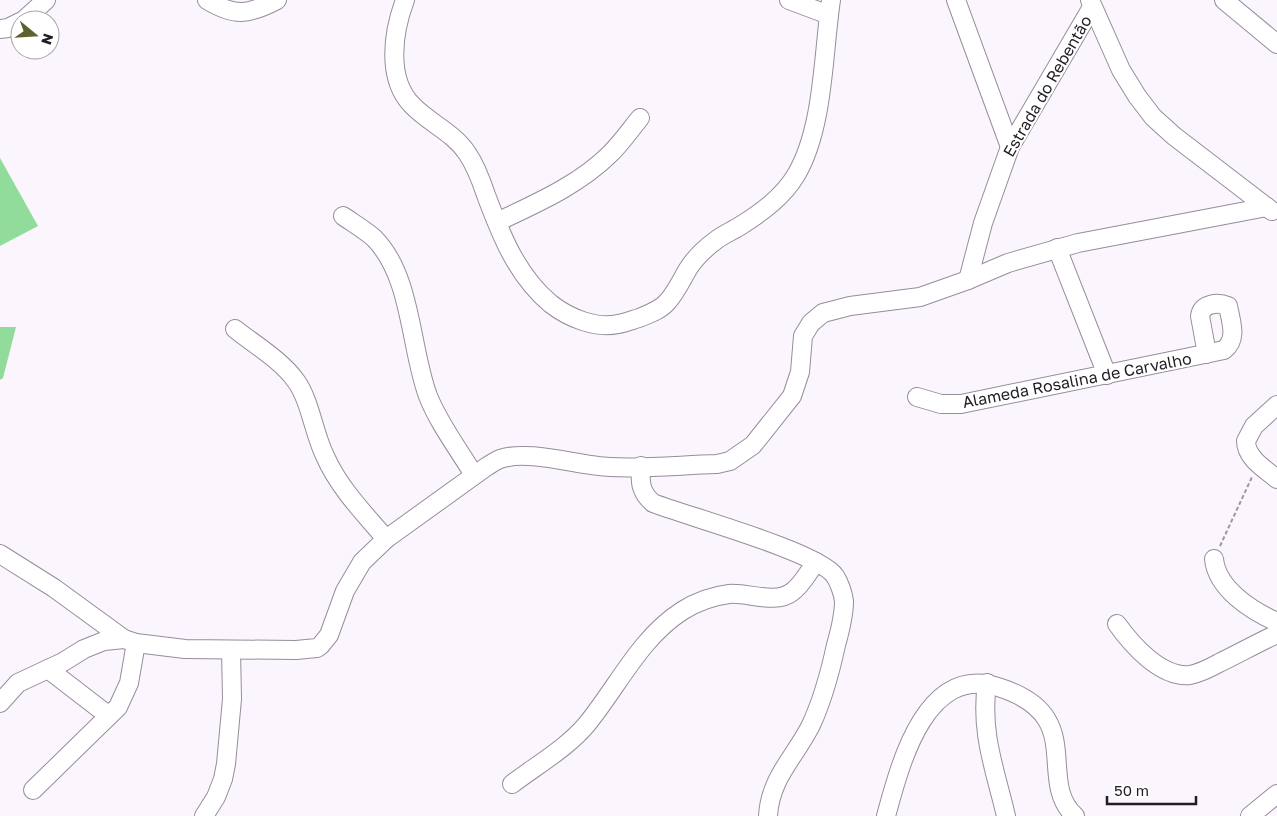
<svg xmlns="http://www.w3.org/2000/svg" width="1277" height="816" font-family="'Golos Text',sans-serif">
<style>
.green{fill:#91dc9a}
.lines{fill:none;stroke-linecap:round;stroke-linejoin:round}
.minor-casing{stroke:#978c9c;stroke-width:20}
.path{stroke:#9d989f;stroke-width:2;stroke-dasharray:4 2.5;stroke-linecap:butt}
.minor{stroke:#fff;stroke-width:18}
.labels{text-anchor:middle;stroke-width:4;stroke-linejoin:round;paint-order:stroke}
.street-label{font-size:16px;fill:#221d24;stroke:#fff}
</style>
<rect width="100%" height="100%" fill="#fbf6fd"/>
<g class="green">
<polygon points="0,158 38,226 0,246"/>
<polygon points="0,327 16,327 3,378 0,380"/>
</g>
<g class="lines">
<defs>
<g id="minor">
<path d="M 207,0 C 235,17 248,15 277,0"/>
<path d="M 405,0 C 393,32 386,78 412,105 C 429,123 453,132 467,153 C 476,166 481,180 486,195 C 501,235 517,276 551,304 C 569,318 596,329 618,324 C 625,323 632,320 639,318 C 649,314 661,310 668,301 C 676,292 682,279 688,269 C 695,258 704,249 715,241 C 722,235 732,231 740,226 C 762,212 783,197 796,175 C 824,128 823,53 831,0"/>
<polyline points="789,0 829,15"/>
<polyline points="956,0 1010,147"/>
<polyline points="1090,0 1121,70 1137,96 1153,117 1174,136 1272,211"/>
<polyline points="1224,0 1277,44"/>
<polyline points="24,20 46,0"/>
<polyline points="0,29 8,28 20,22"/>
<path d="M 343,216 C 353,223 365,230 374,238 C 412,276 410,348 428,396 C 439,424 459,450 474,475"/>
<path d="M 497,222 C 537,203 579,185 611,153 C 622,142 631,129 640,118"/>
<polyline points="1057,248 1107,375"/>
<polyline points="968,280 983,223 1010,147 1092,7"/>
<path d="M 235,329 C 255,345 281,360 296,381 C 310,400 314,434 325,456 C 339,488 364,513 386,539"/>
<path d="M 917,397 L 941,404 L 961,404 L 1224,350 C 1238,339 1231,322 1228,306 C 1218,302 1202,303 1200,316 L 1207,354"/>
<path d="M 1277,405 L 1254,426 L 1246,441 C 1246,458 1265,469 1277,479"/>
<path d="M 641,466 C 640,482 640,492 653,503 C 686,516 819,552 835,576 C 839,582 843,593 844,601 C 844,616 840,631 836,645 C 830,673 823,699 811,725 C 795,757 770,778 768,816"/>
<path d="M 0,554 L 54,588 L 124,639 L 136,643 L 185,649 L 296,650 L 317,648 L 321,645 L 329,635 L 345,591 L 362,562 L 386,539 L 486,467 C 491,464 495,461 500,459 C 529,449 579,466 610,467 C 645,469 681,465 717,464 L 730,461 L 753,445 L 792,396 L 800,372 L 803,336 L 811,323 L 823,313 L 850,306 L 920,297 L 968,280 L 1008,263 L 1078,243 L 1267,207"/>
<path d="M 1214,559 C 1217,589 1252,611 1277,622"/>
<path d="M 1117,624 C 1132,645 1161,678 1190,675 C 1200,673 1210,668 1219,663 C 1238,654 1257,643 1277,634"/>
<polyline points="48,669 109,716"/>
<path d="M 987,683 C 980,733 995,769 1006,816"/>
<polyline points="0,703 18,683 63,662 84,649 104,641 124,639"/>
<path d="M 512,784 C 537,765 567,748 587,724 C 618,686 640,638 682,611 C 696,602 713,596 729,594 C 748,592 775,605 792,592 C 802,585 809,571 816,562"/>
<polyline points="33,790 118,707 129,683 136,643"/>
<polyline points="204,816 216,797 223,779 226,764 232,699 231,650"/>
<path d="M 886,816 C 900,765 925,664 998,687 C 1017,693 1037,703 1047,720 C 1065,750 1047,791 1075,816"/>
<polyline points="1250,816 1277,794"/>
</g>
</defs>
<use href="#minor" class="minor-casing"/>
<polyline class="path" points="1220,546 1252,477"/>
<use href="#minor" class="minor"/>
</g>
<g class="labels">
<g class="street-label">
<text transform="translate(1047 86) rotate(-60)" y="6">Estrada do Rebentão</text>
<text transform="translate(1077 380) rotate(-11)" y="6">Alameda Rosalina de Carvalho</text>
</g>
</g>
<g transform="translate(35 35) rotate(108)"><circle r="24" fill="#ffffff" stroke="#a7a5a7"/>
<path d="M0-4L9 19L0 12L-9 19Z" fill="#5e612f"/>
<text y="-8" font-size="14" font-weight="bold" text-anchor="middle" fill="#221d24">N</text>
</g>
<path d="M1107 796v8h89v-8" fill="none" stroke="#221d24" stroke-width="2.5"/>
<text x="1114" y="796" font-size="15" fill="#221d24" stroke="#ffffff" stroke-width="4" paint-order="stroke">50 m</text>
</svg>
